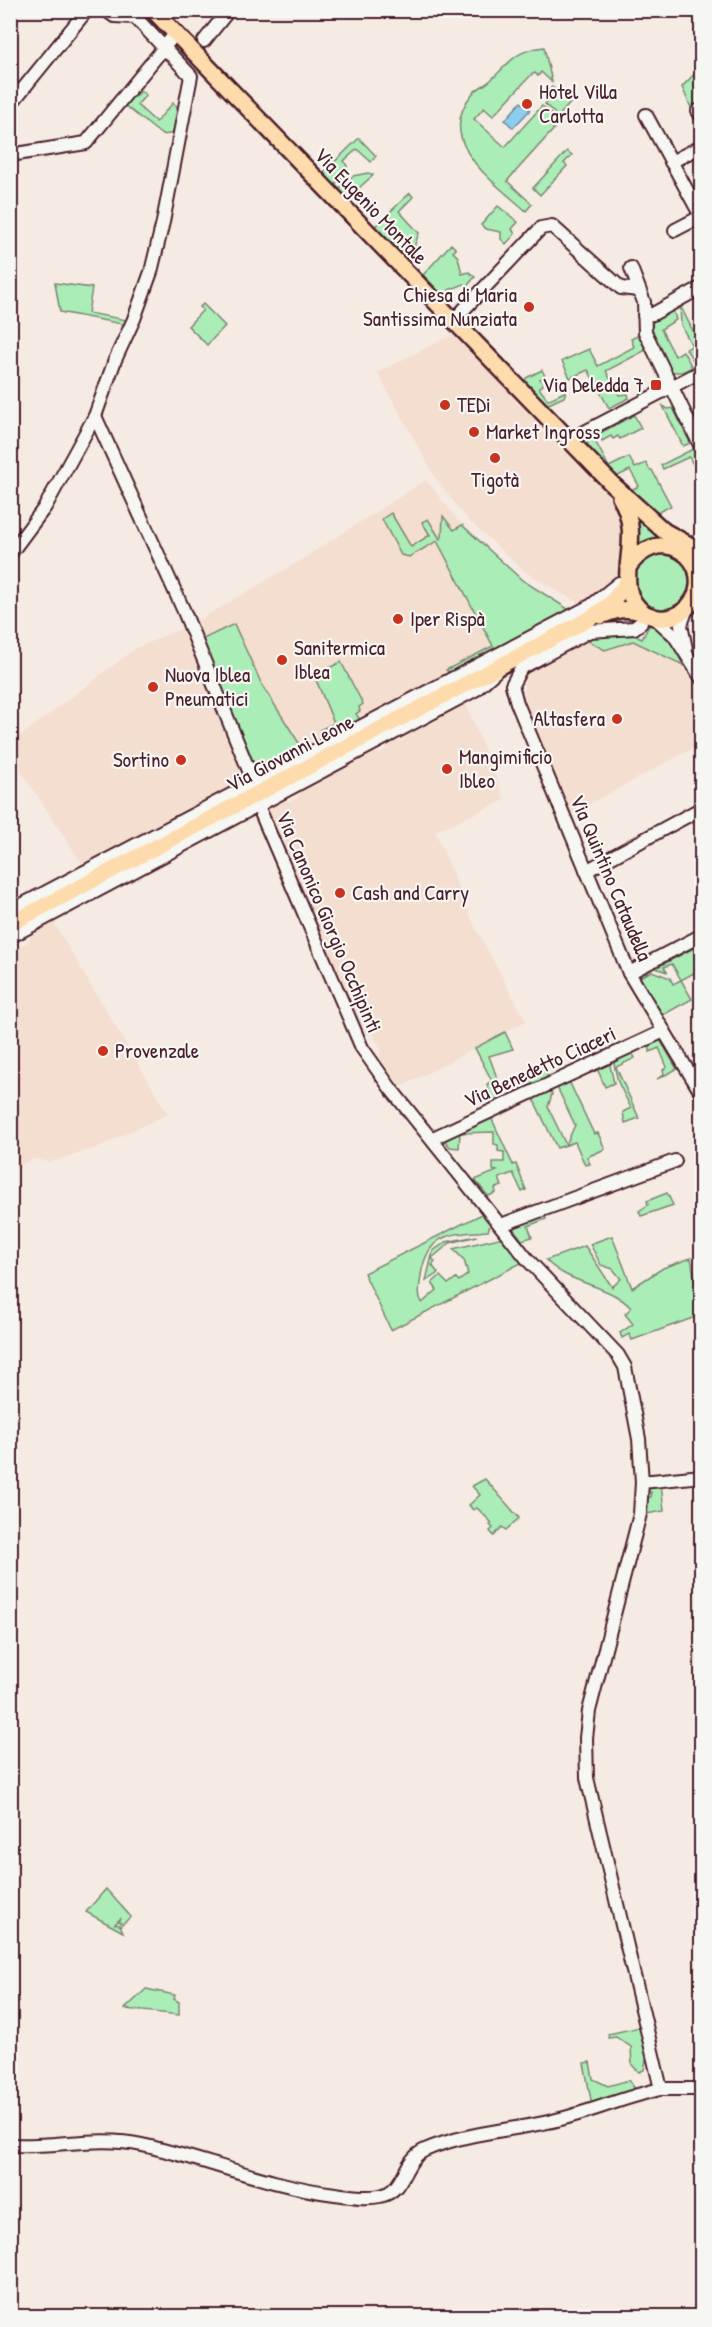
<svg xmlns="http://www.w3.org/2000/svg" width="712" height="2327" font-family="'Patrick Hand',sans-serif">
<style>
.built{fill:#f4ded0}
.green{fill:#abedb7;stroke:#7a8671;stroke-width:1.5}
.water{fill:#8cceed;stroke:#72889f;stroke-width:1.5}
.lines{fill:none;stroke-linecap:round;stroke-linejoin:round}
.minor-casing{stroke:#4a1f2b;stroke-width:16}
.major-casing{stroke:#4a1f2b;stroke-width:20}
.minor{stroke:#f6f6f2;stroke-width:12}
.major{stroke:#fedbac;stroke-width:15}
.poi-dot{fill:#c8321e;stroke:#f6f6f2;stroke-width:2}
.labels{text-anchor:middle;stroke-width:4.5;stroke-linejoin:round;paint-order:stroke}
.poi-label{font-size:21px;fill:#4a1f2b;stroke:#f6f6f2;text-anchor:start}
.street-label{font-size:21px;fill:#4a1f2b;stroke:#f6f6f2}
</style>
<rect width="100%" height="100%" fill="#f5ebe3"/>
<filter id="ink" filterUnits="userSpaceOnUse"><feTurbulence type="fractalNoise" baseFrequency=".0167" numOctaves="2"/><feDisplacementMap in="SourceGraphic" scale="12" xChannelSelector="R" yChannelSelector="G"/><feConvolveMatrix kernelMatrix="1 2 1 2 8 2 1 2 1" color-interpolation-filters="sRGB"/></filter>
<g filter="url(#ink)">
<g class="built">
<polygon points="454,334 613,495 624,515 624,560 619,572 613,583 582,605 527,573 467,519 437,480 377,372"/>
<polygon points="426,480 462,525 437,541 496,650 86,865 83,865 11,756 10,744 136,648 194,623 296,563"/>
<polygon points="586,640 605,649 633,641 683,665 701,698 701,744 571,814 525,703 523,678 526,671"/>
<polygon points="465,702 505,800 435,831 474,925 526,1021 399,1088 379,1056 382,1049 372,1034 366,1034 341,994 269,813 271,805 283,798 289,802 298,797 299,790 370,751 378,754 386,750 389,743 397,739 399,742 405,738 406,734 428,725"/>
<polygon points="52,920 168,1114 96,1148 50,1162 33,1159 11,1170 11,944 21,946 29,941 33,931"/>
</g>
<g class="green">
<path d="M 544,47 L 552,82 L 541,72 L 538,76 L 535,73 L 531,75 L 493,116 L 484,108 L 474,119 L 505,147 L 542,106 L 556,119 L 550,126 L 554,129 L 507,181 L 532,204 L 526,211 C 494,182 432,141 473,93 C 479,87 486,85 492,79 C 512,60 515,51 544,47 Z"/>
<polygon points="701,67 701,107 692,110 682,87"/>
<polygon points="552,87 571,102 558,117 545,104 550,98 547,92"/>
<polygon points="141,91 146,95 137,105 156,122 173,103 181,110 177,133 162,135 123,104 131,94 135,97"/>
<polygon points="359,138 376,156 371,162 357,149 344,161 347,166 344,175 332,188 320,176"/>
<polygon points="567,151 572,155 564,163 567,166 540,195 533,188"/>
<polygon points="368,173 373,175 345,201 336,192 353,176"/>
<polygon points="410,193 413,197 399,211 419,233 411,255 404,262 372,229"/>
<polygon points="498,206 518,222 512,229 515,234 506,244 501,239 501,232 486,229 481,225"/>
<polygon points="451,244 456,249 453,252 458,257 462,274 469,272 475,277 467,286 464,284 449,290 450,297 448,300 423,275"/>
<polygon points="55,283 92,288 88,313 126,320 129,311 131,312 127,325 60,312"/>
<polygon points="203,304 225,326 207,345 188,326 203,310 200,307"/>
<polygon points="680,305 701,347 701,362 696,365 686,349 692,346 681,325"/>
<polygon points="673,309 676,320 661,329 675,356 683,351 692,367 682,372 673,372 669,368 651,333 653,321"/>
<polygon points="638,335 646,350 606,371 619,395 628,394 629,398 609,408 588,370 570,378 562,361 589,349 598,366 634,347 631,339"/>
<polygon points="542,370 545,376 540,379 543,385 539,388 548,400 566,391 564,397 544,406 525,386 526,378"/>
<polygon points="663,406 668,409 673,408 690,443 683,446"/>
<polygon points="634,415 641,428 620,439 618,436 613,439 611,436 602,441 598,434"/>
<polygon points="593,437 609,467 629,457 635,468 646,463 650,470 652,470 671,506 654,514 629,491 639,486 630,470 616,477 590,451 587,442"/>
<polygon points="693,449 701,466 701,475 699,476 689,457 663,469 661,465"/>
<polygon points="391,513 411,547 430,535 422,522 428,519 440,539 442,537 443,516 454,530 462,525 522,580 571,611 451,673 446,670 493,646 437,541 409,557 401,555 382,519"/>
<polygon points="636,515 663,539 648,540 637,546"/>
<circle cx="662" cy="582" r="30"/>
<path d="M 651,622 L 673,645 L 683,665 L 633,641 L 605,650 L 586,640 C 599,632 629,631 642,639 Z"/>
<polygon points="234,624 262,685 304,751 258,774 254,772 201,640"/>
<polygon points="341,662 363,704 359,707 360,711 356,714 361,721 330,738 320,730 334,723 314,675"/>
<polygon points="694,948 701,961 701,969 681,980 692,999 661,1016 638,978 652,971 670,978 673,984 681,980 672,964 664,967 667,972 656,968"/>
<polygon points="505,1032 513,1049 489,1056 505,1099 493,1104 487,1084 492,1081 475,1048"/>
<polygon points="659,1038 677,1069 657,1079 664,1074 663,1070 667,1067 659,1048 650,1052 650,1042"/>
<polygon points="631,1050 635,1058 616,1067 639,1118 625,1123 623,1112 631,1108 618,1082 613,1059"/>
<polygon points="609,1061 614,1083 605,1087 596,1066"/>
<polygon points="542,1065 549,1079 530,1088 523,1074"/>
<polygon points="568,1079 594,1134 598,1133 605,1149 587,1157 590,1164 585,1165 575,1142 557,1148 532,1096 549,1088 552,1094 548,1107 566,1145 575,1125 556,1085"/>
<polygon points="490,1115 513,1165 516,1164 526,1190 522,1192 513,1173 499,1178 502,1186 495,1188 496,1193 488,1196 475,1180 497,1171 493,1170 493,1162 504,1162 504,1152 498,1151 498,1145 494,1144 494,1132 460,1133 459,1148 450,1147 442,1137"/>
<polygon points="667,1193 673,1205 641,1216 639,1211 648,1205 647,1201"/>
<path d="M 484,1213 L 491,1222 L 488,1231 C 451,1234 428,1232 421,1275 C 420,1286 417,1293 422,1303 L 437,1290 L 432,1283 L 440,1276 L 448,1284 L 456,1278 L 459,1281 L 468,1274 L 464,1260 L 453,1249 L 503,1237 L 523,1262 L 391,1330 L 364,1273 Z"/>
<polygon points="545,1215 546,1219 528,1226 532,1237 522,1240 512,1227"/>
<polygon points="477,1236 450,1243 432,1258 435,1262 432,1265 438,1273 426,1281 433,1251 446,1242"/>
<path d="M 612,1236 L 632,1288 L 663,1268 L 691,1258 L 701,1315 L 632,1340 L 629,1334 L 622,1338 L 620,1333 L 633,1324 L 625,1314 L 631,1308 C 610,1284 568,1285 546,1260 L 585,1246 L 612,1287 L 621,1279 L 613,1269 L 601,1265 L 590,1244 Z"/>
<polygon points="485,1479 519,1518 506,1530 502,1527 494,1536 490,1531 493,1528 490,1525 492,1523 477,1508 473,1510 469,1505 480,1495 472,1486"/>
<polygon points="661,1484 664,1511 646,1514 646,1497 651,1497 651,1492 647,1492 647,1485"/>
<polygon points="106,1889 131,1917 122,1924 119,1921 121,1918 115,1924 120,1925 123,1932 86,1912"/>
<polygon points="146,1989 175,1995 174,1999 179,2002 179,2015 125,2009"/>
<polygon points="641,2027 647,2055 644,2070 639,2072 632,2065 631,2047 616,2037 609,2038 608,2034"/>
<polygon points="590,2062 593,2079 608,2086 629,2080 635,2089 592,2105 584,2063"/>
</g>
<polygon class="water" points="521,102 530,110 513,128 505,120"/>
<g class="lines">
<defs>
<g id="minor">
<polyline points="204,41 229,10"/>
<polyline points="10,105 87,10"/>
<polyline points="698,111 702,117"/>
<polyline points="646,115 702,218"/>
<polyline points="10,155 86,143 175,34"/>
<polyline points="671,162 702,146"/>
<polyline points="675,230 702,216"/>
<polyline points="631,268 644,302 645,332 702,449"/>
<polyline points="644,315 653,314 702,287"/>
<polyline points="453,321 541,228 552,226 621,288 638,290"/>
<polyline points="95,416 183,609 254,783"/>
<polyline points="569,440 702,371"/>
<polyline points="10,554 45,507 95,416 115,360 134,319 151,272 163,222 191,76 135,17 114,16 106,10"/>
<polyline points="654,617 674,635 702,679"/>
<polyline points="641,623 634,628 590,631 521,668 512,685 517,703 629,973 702,1094"/>
<polyline points="686,649 681,625 687,608"/>
<polyline points="258,806 362,1048 391,1089 528,1260 618,1355 625,1367 639,1439 642,1482 640,1514 589,1711 586,1738 587,1778 661,2089 702,2089"/>
<polyline points="586,871 702,808"/>
<polyline points="10,911 592,605 619,583"/>
<polyline points="10,937 475,690 496,671"/>
<polyline points="629,973 702,935"/>
<polyline points="433,1138 664,1031"/>
<polyline points="501,1225 675,1161"/>
<polyline points="642,1482 702,1476"/>
<path d="M 10,2145 C 54,2148 98,2135 142,2145 C 207,2159 268,2186 335,2194 C 349,2196 365,2199 380,2196 C 406,2191 402,2160 425,2150 C 464,2133 507,2131 548,2122 C 587,2114 623,2097 661,2089"/>
</g>
<g id="major">
<polyline points="153,10 611,483 664,531 695,548"/>
<path d="M 620,497 C 648,542 607,585 644,613"/>
<path d="M 601,616 C 611,612 621,608 632,610 C 642,611 650,617 659,618 C 682,620 701,599 698,577 C 697,566 690,556 681,551 C 661,539 641,549 629,566"/>
<polyline points="10,924 589,619 610,604 626,584"/>
</g>
</defs>
<use href="#minor" class="minor-casing"/>
<use href="#major" class="major-casing"/>
<use href="#minor" class="minor"/>
<use href="#major" class="major"/>
</g>
</g>
<g class="poi-dot">
<circle cx="527" cy="104" r="6"/>
<circle cx="529" cy="307" r="6"/>
<rect x="650" y="379" width="12" height="12" rx="3"/>
<circle cx="445" cy="405" r="6"/>
<circle cx="474" cy="432" r="6"/>
<circle cx="495" cy="458" r="6"/>
<circle cx="398" cy="619" r="6"/>
<circle cx="282" cy="660" r="6"/>
<circle cx="153" cy="687" r="6"/>
<circle cx="617" cy="719" r="6"/>
<circle cx="181" cy="760" r="6"/>
<circle cx="447" cy="769" r="6"/>
<circle cx="340" cy="893" r="6"/>
<circle cx="103" cy="1051" r="6"/>
</g>
<g class="labels">
<g class="poi-label">
<text x="539" y="99">Hotel Villa<tspan x="539" dy="24">Carlotta</tspan></text>
<text x="517" y="302" text-anchor="end">Chiesa di Maria<tspan x="517" dy="24">Santissima Nunziata</tspan></text>
<text x="644" y="392" text-anchor="end">Via Deledda 7</text>
<text x="457" y="412">TEDi</text>
<text x="486" y="439">Market Ingross</text>
<text x="495" y="487" text-anchor="middle">Tigotà</text>
<text x="410" y="626">Iper Rispà</text>
<text x="294" y="655">Sanitermica<tspan x="294" dy="24">Iblea</tspan></text>
<text x="165" y="682">Nuova Iblea<tspan x="165" dy="24">Pneumatici</tspan></text>
<text x="605" y="726" text-anchor="end">Altasfera</text>
<text x="459" y="764">Mangimificio<tspan x="459" dy="24">Ibleo</tspan></text>
<text x="169" y="767" text-anchor="end">Sortino</text>
<text x="352" y="900">Cash and Carry</text>
<text x="115" y="1058">Provenzale</text>
</g>
<g class="street-label">
<text transform="translate(371 206) rotate(46)" y="7">Via Eugenio Montale</text>
<text transform="translate(290 753) rotate(-28)" y="7">Via Giovanni Leone</text>
<text transform="translate(611 878) rotate(67)" y="7">Via Quintino Cataudella</text>
<text transform="translate(329 922) rotate(67)" y="7">Via Canonico Giorgio Occhipinti</text>
<text transform="translate(540 1067) rotate(-25)" y="7">Via Benedetto Ciaceri</text>
</g>
</g>
<rect width="712" height="2327" fill="none" stroke="#f6f6f2" stroke-width="36"/>
<rect x="18" y="18" width="676" height="2291" fill="none" stroke="#4a1f2b" stroke-width="2" filter="url(#ink)"/>
</svg>
